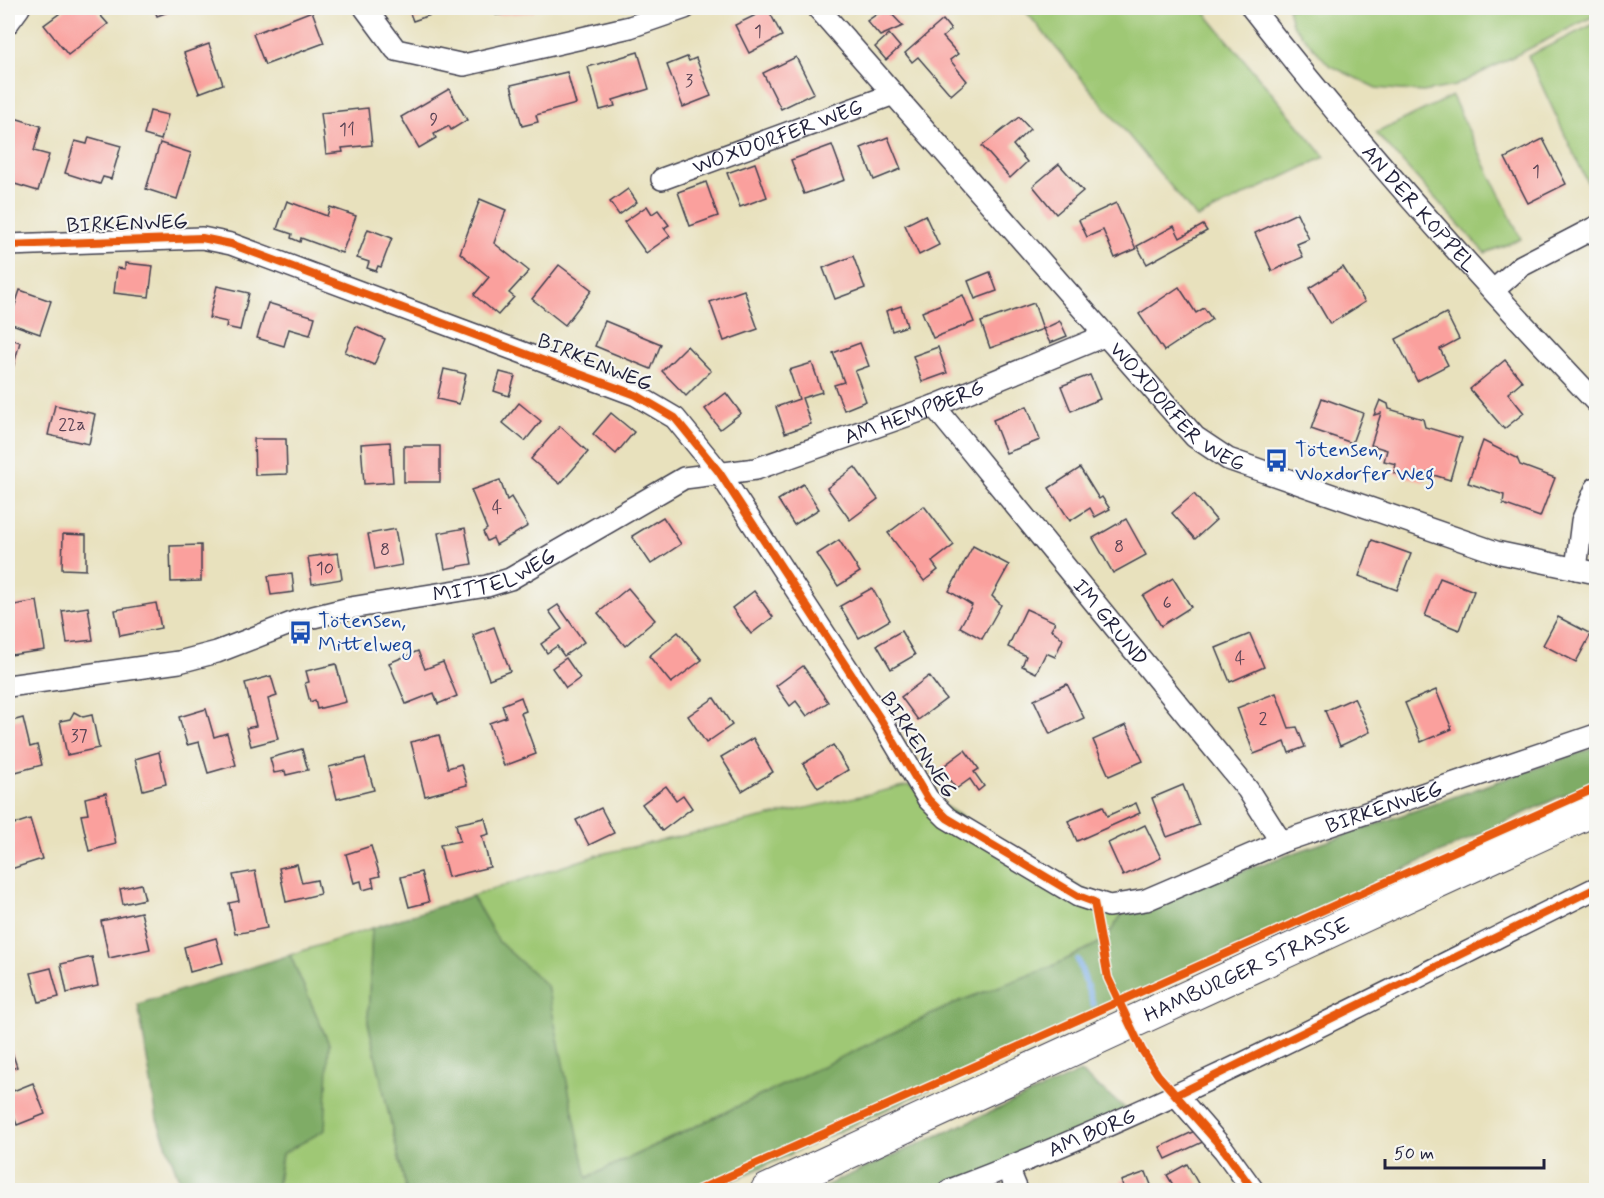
<svg xmlns="http://www.w3.org/2000/svg" width="1604" height="1198" font-family="Mynerve,sans-serif">
<style>
.green{fill:#9fc875;stroke:#607558;stroke-width:1.5}
.forest{fill:#7fac66;stroke:#506750;stroke-width:1.5}
.lines{fill:none;stroke-linecap:round;stroke-linejoin:round}
.stream{stroke:#7cade7;stroke-width:6}
.building{fill:#faa09d}
.minor-casing{stroke:#403f4e;stroke-width:24}
.secondary-casing{stroke:#403f4e;stroke-width:34}
.minor{stroke:#fff;stroke-width:21}
.secondary{stroke:#fff;stroke-width:32}
.cycleway-casing{stroke:#f6f6f2;stroke-width:11}
.cycleway{stroke:#e8590c;stroke-width:8}
.labels{text-anchor:middle;stroke-width:4.5;stroke-linejoin:round;paint-order:stroke}
.number-label{font-size:18px;fill:#584254}
.street-label{font-size:21px;fill:#22223b;stroke:#f6f6f2}
.transit-label{font-size:21px;fill:#164399;stroke:#f6f6f2;text-anchor:start}
</style>
<rect width="100%" height="100%" fill="#f6f6f2"/>
<filter id="ink" filterUnits="userSpaceOnUse"><feTurbulence type="fractalNoise" baseFrequency=".0167" numOctaves="2"/><feDisplacementMap in="SourceGraphic" scale="12" xChannelSelector="R" yChannelSelector="G"/><feConvolveMatrix kernelMatrix="1 2 1 2 8 2 1 2 1" color-interpolation-filters="sRGB"/></filter>
<filter id="wash" filterUnits="userSpaceOnUse"><feTurbulence type="fractalNoise" baseFrequency=".008" numOctaves="4" result="noise"/><feDisplacementMap in="SourceGraphic" scale="24" xChannelSelector="R" yChannelSelector="G"/><feGaussianBlur stdDeviation="1.35" result="paint"/><feColorMatrix in="noise" values="0 0 0 0 0 0 0 0 0 0 0 0 0 0 0 0 0 1.4 0 .05"/><feComposite in="paint" operator="in"/></filter>
<g filter="url(#wash)">
<rect width="100%" height="100%" fill="#e8e1bd"/>
<g class="green">
<polygon points="1023,8 1201,8 1325,157 1197,218"/>
<polygon points="1288,8 1596,8 1596,15 1455,86 1423,92 1376,88 1329,65 1292,24"/>
<polygon points="1596,23 1596,201 1528,56"/>
<polygon points="1452,96 1521,239 1485,253 1376,133"/>
<polygon points="909,785 1123,913 1105,940 1051,967 960,1001 586,1178 547,987 499,942 472,896 601,854"/>
<polygon points="372,928 368,1022 406,1190 277,1190 282,1154 329,1044 290,955"/>
</g>
<g class="forest">
<polygon points="1596,747 1596,780 713,1190 406,1190 368,1022 372,928 472,896 499,942 547,986 587,1178 960,1001 1051,967 1105,940 1123,913"/>
<polygon points="290,955 329,1044 325,1130 282,1154 276,1189 183,1190 157,1119 138,1004"/>
<polygon points="1080,1072 1131,1113 963,1190 816,1190"/>
</g>
<g class="lines">
<polyline class="stream" points="1078,960 1093,1004"/>
</g>
<g id="blocks">
<g class="building">
<polygon points="67,8 94,8 108,24 68,55 44,25"/>
<polygon points="154,8 179,8 157,16"/>
<polygon points="408,8 441,8 442,11 413,21"/>
<polygon points="496,8 534,8 534,12 496,15"/>
<polygon points="886,8 903,26 880,36 867,21"/>
<polygon points="768,9 782,36 749,53 735,25"/>
<polygon points="312,11 324,43 265,65 253,34"/>
<polygon points="943,20 951,30 943,37 958,54 950,60 967,81 951,95 918,57 912,62 905,53"/>
<polygon points="889,34 900,47 886,60 875,47"/>
<polygon points="209,44 223,84 199,93 184,53"/>
<polygon points="638,52 649,89 613,100 615,106 600,110 588,67"/>
<polygon points="687,57 689,61 696,58 711,96 683,107 667,65"/>
<polygon points="796,57 814,93 781,109 763,73"/>
<polygon points="567,72 576,104 536,115 538,122 522,126 511,85"/>
<polygon points="449,89 467,120 451,130 449,126 434,134 436,138 419,148 401,117"/>
<polygon points="368,108 372,145 342,148 343,152 326,154 321,113"/>
<polygon points="150,111 168,115 161,140 144,135"/>
<polygon points="8,116 41,126 34,151 49,155 38,191 8,182"/>
<polygon points="1019,117 1030,129 1013,145 1027,162 1010,178 982,146"/>
<polygon points="89,137 121,146 111,179 103,177 100,184 65,173 75,141 87,144"/>
<polygon points="888,137 901,169 874,180 861,148"/>
<polygon points="1543,139 1566,184 1528,203 1505,158"/>
<polygon points="160,143 191,153 177,199 146,189"/>
<polygon points="832,145 845,180 804,194 791,160"/>
<polygon points="755,163 767,197 740,207 727,173"/>
<polygon points="1059,164 1083,191 1056,214 1033,186"/>
<polygon points="706,182 718,216 690,226 678,192"/>
<polygon points="628,189 637,202 619,215 610,202"/>
<polygon points="480,199 506,210 494,243 529,271 509,293 514,297 498,315 474,295 489,277 460,253"/>
<polygon points="287,201 327,216 330,207 356,216 342,253 301,238 300,242 291,238 292,234 277,229"/>
<polygon points="1116,203 1136,249 1115,258 1103,230 1087,237 1079,220"/>
<polygon points="647,206 652,214 658,210 669,225 664,228 670,236 646,253 624,222"/>
<polygon points="1297,213 1309,239 1297,244 1303,257 1272,271 1255,233"/>
<polygon points="925,215 939,245 919,255 905,225"/>
<polygon points="1203,225 1207,231 1147,264 1137,246 1174,226 1180,238"/>
<polygon points="368,229 392,238 381,267 378,266 376,271 367,268 369,262 357,258"/>
<polygon points="853,256 865,288 835,299 823,268"/>
<polygon points="125,263 153,266 149,297 114,293 117,268 125,269"/>
<polygon points="559,265 592,290 565,325 532,299"/>
<polygon points="1343,267 1365,302 1330,324 1309,288"/>
<polygon points="990,272 997,291 975,299 968,281"/>
<polygon points="217,286 249,293 240,330 226,327 227,322 209,318"/>
<polygon points="1179,287 1196,313 1204,308 1212,319 1164,351 1139,314"/>
<polygon points="20,290 51,301 40,334 9,323"/>
<polygon points="744,290 758,329 724,341 710,302"/>
<polygon points="963,295 974,322 933,338 922,312"/>
<polygon points="268,303 315,317 310,335 289,329 284,346 257,338"/>
<polygon points="1034,303 1043,329 990,348 981,322"/>
<polygon points="901,306 907,326 892,331 886,311"/>
<polygon points="1446,313 1459,339 1440,349 1448,365 1417,381 1396,339"/>
<polygon points="605,321 661,344 651,369 595,346"/>
<polygon points="1060,321 1067,336 1050,343 1043,329"/>
<polygon points="356,326 385,339 374,365 345,352"/>
<polygon points="8,338 20,342 10,379 8,378"/>
<polygon points="860,343 869,366 855,371 866,401 844,410 834,385 844,382 833,353"/>
<polygon points="687,346 711,371 686,396 662,371"/>
<polygon points="938,347 947,373 922,382 913,356"/>
<polygon points="1505,360 1522,381 1508,393 1524,413 1504,429 1470,389"/>
<polygon points="812,363 822,392 802,398 811,424 785,433 776,407 799,399 789,370"/>
<polygon points="444,369 466,374 459,404 437,399"/>
<polygon points="500,372 515,376 509,396 494,391"/>
<polygon points="1090,375 1100,399 1071,411 1061,386"/>
<polygon points="726,393 741,413 720,429 705,409"/>
<polygon points="1322,398 1363,413 1352,443 1311,429"/>
<polygon points="1380,400 1388,404 1389,409 1423,419 1425,427 1462,438 1450,480 1427,473 1424,482 1394,473 1396,464 1384,461 1387,450 1371,445 1381,413 1374,415"/>
<polygon points="519,403 541,421 525,441 503,423"/>
<polygon points="55,405 95,414 89,444 48,435"/>
<polygon points="1027,406 1040,440 1006,453 993,420"/>
<polygon points="611,413 634,432 616,454 593,434"/>
<polygon points="560,426 588,452 560,484 531,459"/>
<polygon points="254,439 286,439 287,474 255,475"/>
<polygon points="1483,441 1517,458 1520,465 1555,478 1540,517 1503,504 1504,495 1468,483"/>
<polygon points="390,442 393,482 364,484 361,444"/>
<rect x="404" y="446" width="36" height="36"/>
<polygon points="855,467 878,499 850,520 827,488"/>
<polygon points="1080,468 1099,499 1102,497 1110,509 1095,517 1090,508 1070,521 1049,488"/>
<polygon points="500,480 507,500 511,497 528,526 496,545 493,538 487,541 483,532 487,529 471,490"/>
<polygon points="803,484 819,509 794,525 778,500"/>
<polygon points="1194,494 1216,520 1195,539 1172,513"/>
<polygon points="924,506 954,545 932,562 938,570 924,581 888,533"/>
<polygon points="663,517 681,544 651,564 632,536"/>
<polygon points="1126,519 1146,555 1113,573 1093,538"/>
<polygon points="465,528 472,564 445,569 438,533"/>
<polygon points="395,529 402,565 375,570 368,534"/>
<polygon points="63,534 86,535 86,570 62,569"/>
<polygon points="839,540 860,572 838,586 817,554"/>
<polygon points="1372,540 1411,554 1397,590 1359,576"/>
<polygon points="201,545 201,581 171,582 170,546"/>
<polygon points="973,546 1009,565 992,596 1001,605 982,639 960,627 972,605 949,591"/>
<polygon points="338,553 342,579 312,584 308,557"/>
<polygon points="292,573 294,592 271,595 268,576"/>
<polygon points="1173,578 1191,607 1161,626 1143,596"/>
<polygon points="1440,578 1474,591 1459,630 1425,616"/>
<polygon points="628,588 655,620 625,646 598,613"/>
<polygon points="872,588 890,620 859,638 840,606"/>
<polygon points="754,591 773,617 751,634 732,608"/>
<polygon points="37,601 45,650 11,655 8,606"/>
<polygon points="156,603 161,628 120,636 115,610"/>
<polygon points="558,605 584,642 564,656 557,646 547,653 541,644 562,629 549,611"/>
<polygon points="88,607 93,640 67,643 62,611"/>
<polygon points="1026,609 1055,622 1051,629 1063,639 1055,657 1046,653 1036,673 1022,666 1026,656 1008,647"/>
<polygon points="1558,617 1591,634 1576,662 1543,645"/>
<polygon points="494,627 510,671 489,679 473,635"/>
<polygon points="901,631 915,655 891,669 877,645"/>
<polygon points="678,632 702,660 671,683 649,656"/>
<polygon points="1250,634 1264,667 1230,682 1216,648"/>
<polygon points="418,651 425,669 443,662 457,696 438,704 434,693 406,704 389,663"/>
<polygon points="566,658 580,678 566,688 552,668"/>
<polygon points="336,664 346,702 317,709 315,700 310,702 305,683 309,682 306,671"/>
<polygon points="803,666 828,702 807,716 796,701 790,706 776,686"/>
<polygon points="271,676 277,696 268,699 278,739 251,746 246,728 256,726 245,683"/>
<polygon points="929,676 946,699 918,720 901,697"/>
<polygon points="1067,684 1084,718 1050,734 1034,700"/>
<polygon points="1436,690 1452,729 1421,742 1405,703"/>
<polygon points="1276,693 1289,728 1297,727 1305,747 1289,753 1285,742 1254,754 1237,708"/>
<polygon points="521,697 526,711 521,713 536,754 504,766 489,723 506,717 502,705"/>
<polygon points="714,698 732,725 706,743 688,716"/>
<polygon points="1354,698 1370,732 1340,746 1325,711"/>
<polygon points="206,709 214,737 227,733 236,765 208,773 199,742 187,745 179,717"/>
<polygon points="74,712 83,717 92,715 99,748 67,755 60,721 70,719"/>
<polygon points="23,718 30,747 37,745 42,765 8,774 8,722"/>
<polygon points="1126,725 1143,761 1109,776 1093,740"/>
<polygon points="439,735 448,768 461,764 467,785 425,796 411,742"/>
<polygon points="753,738 773,772 742,791 721,757"/>
<polygon points="833,745 848,770 818,788 803,764"/>
<polygon points="302,749 308,770 286,775 285,771 274,773 270,758"/>
<polygon points="965,750 979,769 974,772 984,786 978,791 970,779 956,789 941,768"/>
<polygon points="159,752 166,784 143,790 135,759"/>
<polygon points="365,758 374,790 337,799 329,767"/>
<polygon points="1183,785 1199,825 1167,837 1152,798"/>
<polygon points="666,786 676,800 683,795 692,808 662,831 642,804"/>
<polygon points="106,793 116,844 89,851 81,815 88,814 85,798"/>
<polygon points="1136,803 1140,813 1077,841 1068,821 1103,806 1107,816"/>
<polygon points="601,808 614,833 589,845 576,820"/>
<polygon points="485,818 489,834 482,836 490,867 448,877 440,845 460,841 456,824"/>
<polygon points="30,819 42,859 8,870 8,826"/>
<polygon points="1145,825 1161,858 1123,876 1108,843"/>
<polygon points="371,846 380,876 372,878 374,887 363,890 361,881 354,883 346,854"/>
<polygon points="297,864 302,883 317,880 320,894 286,902 279,868"/>
<polygon points="255,871 267,928 235,934 229,903 239,901 233,875"/>
<polygon points="421,872 429,902 409,907 401,877"/>
<polygon points="141,884 145,899 123,904 120,889"/>
<polygon points="141,912 150,949 109,958 101,921"/>
<polygon points="216,938 223,963 190,972 184,947"/>
<polygon points="92,957 98,986 67,993 61,964"/>
<polygon points="51,968 59,997 39,1002 31,973"/>
<polygon points="8,1040 17,1067 8,1070"/>
<polygon points="33,1083 45,1114 17,1125 8,1101 8,1093"/>
<polygon points="1199,1129 1205,1141 1166,1159 1160,1147"/>
<polygon points="1187,1164 1200,1187 1194,1190 1176,1190 1167,1175"/>
<polygon points="1146,1172 1153,1190 1125,1190 1121,1181"/>
</g>
</g>
</g>
<g filter="url(#ink)">
<use href="#blocks" fill-opacity="0" stroke="#403f4e" stroke-width="1.5"/>
<g class="lines">
<defs>
<g id="minor">
<polyline points="365,8 396,50 464,65 630,27 685,8"/>
<path id="s1" d="M 818,8 L 1195,437 L 1228,459 L 1496,552 L 1596,573"/>
<path id="s2" d="M 1252,8 C 1358,144 1477,276 1596,402"/>
<polyline points="8,23 19,8"/>
<path id="s3" d="M 662,179 L 894,94"/>
<path id="s4" d="M 8,245 L 202,238 L 231,244 L 636,395 L 675,418 L 719,472 L 881,720 L 928,799 L 947,818 L 1078,896 L 1109,906 L 1146,900 L 1281,842 L 1596,735"/>
<polyline points="1494,290 1521,266 1596,227"/>
<path id="s5" d="M 934,406 L 1248,790 L 1281,842"/>
<polyline points="1576,569 1582,521 1596,488"/>
<path id="s6" d="M 8,686 L 179,662 L 217,652 L 297,621 L 350,608 L 487,586 L 510,579 L 684,478 L 756,469 L 934,406 L 1104,336"/>
<polyline points="1176,1095 1224,1150 1253,1190"/>
<polyline points="1008,1168 1017,1190"/>
<path id="s7" d="M 950,1190 C 1172,1107 1383,993 1596,888"/>
</g>
<g id="secondary">
<path id="s8" d="M 767,1190 L 1596,809"/>
</g>
</defs>
<use href="#minor" class="minor-casing"/>
<use href="#secondary" class="secondary-casing"/>
<use href="#minor" class="minor"/>
<use href="#secondary" class="secondary"/>
<defs>
<g id="cycleway">
<polyline points="8,245 202,238 231,244 636,395 675,418 719,472 881,720 928,799 947,818 1078,896 1094,902 1108,978 1142,1050 1158,1075 1224,1150 1253,1190"/>
<polyline points="1176,1095 1596,888"/>
<polyline points="698,1190 1596,788"/>
</g>
</defs>
<use href="#cycleway" class="cycleway-casing"/>
<use href="#cycleway" class="cycleway"/>
</g>
</g>
<defs>
<symbol id="bus-bare" viewBox="-9 -9 18 18"><path d="M-5-6H5V4H4V6H2V4H-2V6H-4V4H-5ZM-3.5-4V0h7V-4ZM-3.5 1.2v1.5H-2V1.2ZM2 1.2v1.5H3.5V1.2Z" fill="#1a4fb4" stroke="#f6f6f2" stroke-width="2.5" paint-order="stroke"/></symbol>
</defs>
<g fill-rule="evenodd">
<use href="#bus-bare" x="1260" y="444" width="33" height="33"/>
<use href="#bus-bare" x="284" y="616" width="33" height="33"/>
</g>
<g class="labels">
<g class="number-label">
<text x="758" y="37">1</text>
<text x="689" y="86">3</text>
<text x="434" y="125">9</text>
<text x="347" y="135">11</text>
<text x="1536" y="177">1</text>
<text x="72" y="430">22a</text>
<text x="497" y="513">4</text>
<text x="1119" y="552">8</text>
<text x="385" y="555">8</text>
<text x="325" y="574">10</text>
<text x="1167" y="608">6</text>
<text x="1240" y="664">4</text>
<text x="1263" y="724">2</text>
<text x="79" y="741">37</text>
</g>
<g class="street-label">
<text dy="7" stroke="none"><textPath href="#s3" startOffset="123">WOXDORFER WEG</textPath></text>
<text dy="7" stroke="none"><textPath href="#s2" startOffset="261">AN DER KOPPEL</textPath></text>
<text transform="translate(127 223) rotate(-2)" y="7">BIRKENWEG</text>
<text transform="translate(595 362) rotate(22)" y="7">BIRKENWEG</text>
<text dy="7" stroke="none"><textPath href="#s1" startOffset="538">WOXDORFER WEG</textPath></text>
<text dy="7" stroke="none"><textPath href="#s6" startOffset="957">AM HEMPBERG</textPath></text>
<text dy="7" stroke="none"><textPath href="#s6" startOffset="501">MITTELWEG</textPath></text>
<text dy="7" stroke="none"><textPath href="#s5" startOffset="279">IM GRUND</textPath></text>
<text transform="translate(919 745) rotate(57)" y="7">BIRKENWEG</text>
<text dy="7" stroke="none"><textPath href="#s4" startOffset="1664">BIRKENWEG</textPath></text>
<text dy="7" stroke="none"><textPath href="#s8" startOffset="528">HAMBURGER STRASSE</textPath></text>
<text dy="7" stroke="none"><textPath href="#s7" startOffset="153">AM BORG</textPath></text>
</g>
<g class="transit-label">
<text x="1295" y="456">Tötensen,<tspan x="1295" dy="24">Woxdorfer Weg</tspan></text>
<text x="318" y="627">Tötensen,<tspan x="318" dy="24">Mittelweg</tspan></text>
</g>
</g>
<rect width="1604" height="1198" fill="none" stroke="#f6f6f2" stroke-width="30"/>
<path d="M1385 1159v9h159v-9" fill="none" stroke="#22223b" stroke-width="3"/>
<text x="1394" y="1159" font-size="18" fill="#22223b" stroke="#f6f6f2" stroke-width="4.5" paint-order="stroke">50 m</text>
</svg>
